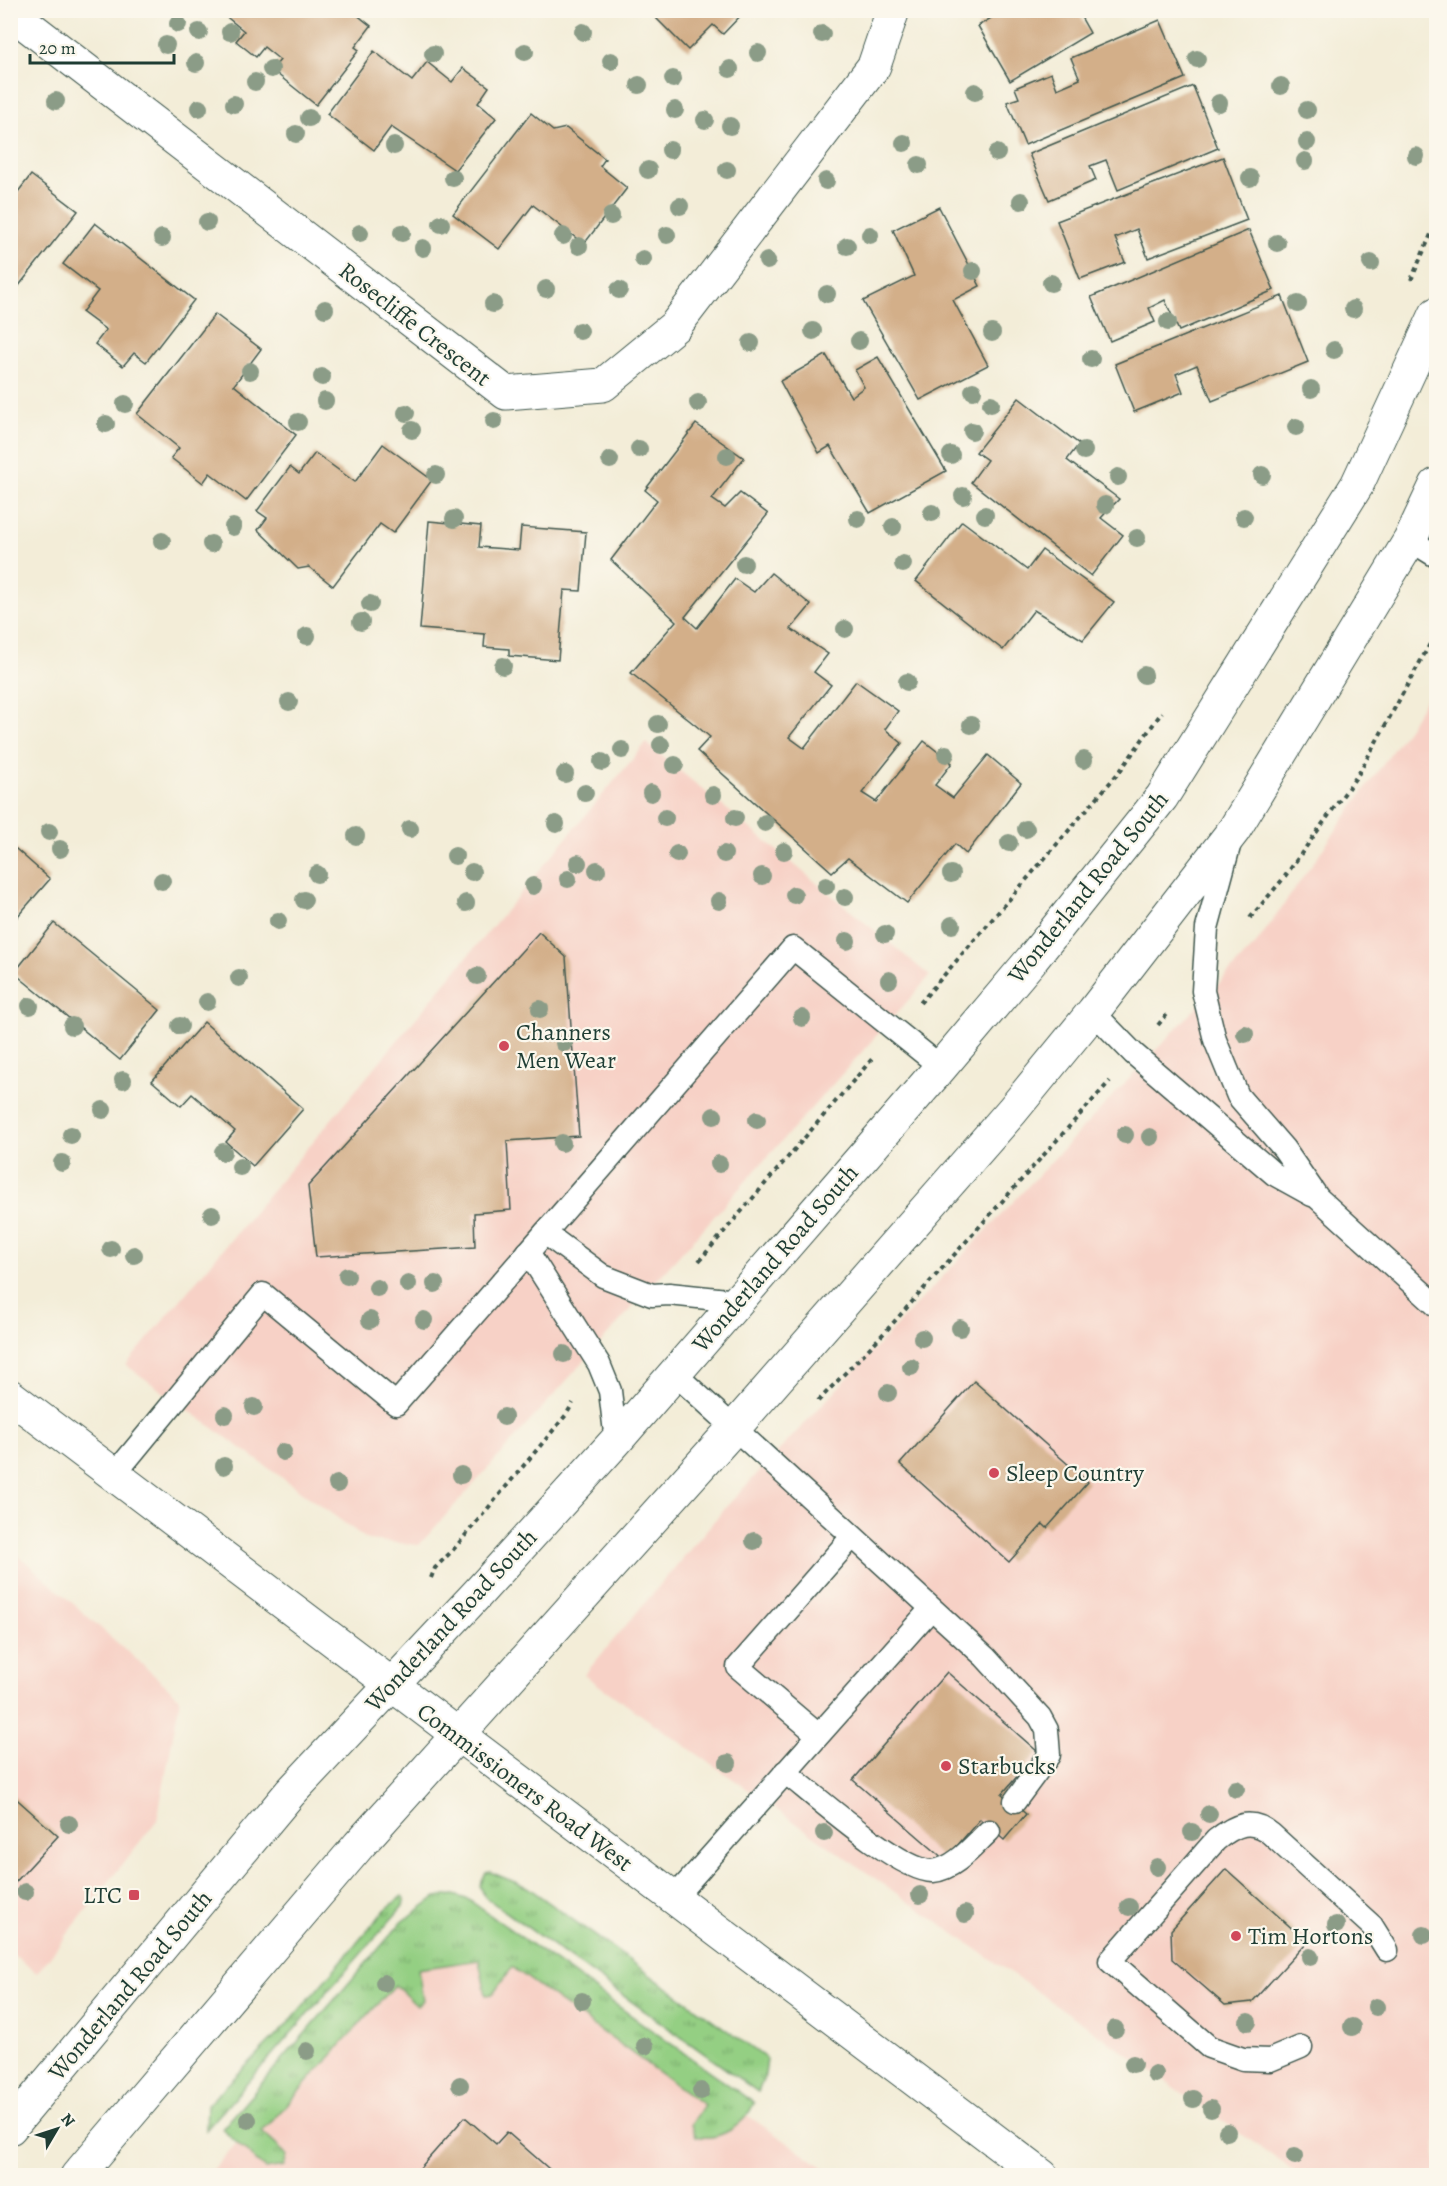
<svg xmlns="http://www.w3.org/2000/svg" width="1447" height="2186" font-family="Alegreya,serif">
<style>
.built{fill:#f7d1c6}
.grass{fill:url(#grass-tufts);stroke:#5a865c;stroke-width:1.5}
.building{fill:#d3af89}
.lines{fill:none;stroke-linecap:round;stroke-linejoin:round}
.lane-casing{stroke:#3f574d;stroke-width:25}
.street-casing{stroke:#3f574d;stroke-width:35}
.secondary-casing{stroke:#3f574d;stroke-width:35}
.primary-casing{stroke:#3f574d;stroke-width:35}
.path{stroke:#3f574d;stroke-width:4;stroke-dasharray:4.5 4.5;stroke-linecap:butt}
.lane{stroke:#fff;stroke-width:22}
.street{stroke:#fff;stroke-width:33}
.secondary{stroke:#fff;stroke-width:33}
.primary{stroke:#fff;stroke-width:33}
.tree{fill:#8b9c87}
.poi-dot{fill:#d1495b;stroke:#fbf7ec;stroke-width:2}
.labels{text-anchor:middle;stroke-width:4.5;stroke-linejoin:round;paint-order:stroke}
.street-label{font-size:24px;fill:#1f3d34;stroke:#fbf7ec}
.poi-label{font-size:24px;fill:#1f3d34;stroke:#fbf7ec;text-anchor:start}
</style>
<defs>
<pattern id="grass-tufts" width="24" height="20" patternUnits="userSpaceOnUse" patternTransform="scale(1.5)"><rect width="24" height="20" fill="#94cf83"/><path d="M3 7l-1-3M5 7V3M7 7l1-3M15 17l-1-3M17 17v-4M19 17l1-3" fill="none" stroke="#78a96c"/></pattern>
</defs>
<rect width="100%" height="100%" fill="#fbf7ec"/>
<filter id="ink" filterUnits="userSpaceOnUse"><feTurbulence type="fractalNoise" baseFrequency=".0167" numOctaves="2"/><feDisplacementMap in="SourceGraphic" scale="12" xChannelSelector="R" yChannelSelector="G"/><feConvolveMatrix kernelMatrix="1 2 1 2 8 2 1 2 1" color-interpolation-filters="sRGB"/></filter>
<filter id="wash" filterUnits="userSpaceOnUse"><feTurbulence type="fractalNoise" baseFrequency=".008" numOctaves="4" result="noise"/><feDisplacementMap in="SourceGraphic" scale="24" xChannelSelector="R" yChannelSelector="G"/><feGaussianBlur stdDeviation="1.35" result="paint"/><feColorMatrix in="noise" values="0 0 0 0 0 0 0 0 0 0 0 0 0 0 0 0 0 1.4 0 .05"/><feComposite in="paint" operator="in"/></filter>
<g filter="url(#wash)">
<rect width="100%" height="100%" fill="#f3edd8"/>
<g class="built">
<polygon points="1436,681 1436,2175 1300,2175 584,1675 725,1508 1256,944 1411,724"/>
<polygon points="646,743 930,976 419,1545 368,1540 126,1365"/>
<polygon points="10,1548 180,1698 157,1820 37,1973 11,1953"/>
<polygon points="446,1910 832,2173 830,2176 207,2176"/>
</g>
<g class="grass">
<polygon points="490,1872 527,1887 767,2059 765,2075 758,2092 485,1897 480,1886 486,1873"/>
<path d="M 454,1895 L 469,1900 L 754,2103 C 745,2125 719,2142 696,2136 L 691,2125 L 704,2105 L 512,1967 L 493,1994 L 486,1995 L 479,1960 L 418,1969 L 423,2000 L 417,2006 L 395,1985 L 262,2132 L 287,2155 L 284,2166 L 265,2169 L 222,2129 L 401,1923 L 436,1897 Z"/>
<polygon points="402,1896 405,1899 403,1906 206,2130 207,2105 284,2028 385,1910"/>
</g>
<g id="blocks">
<g class="building">
<polygon points="218,10 351,10 371,26 355,47 359,50 316,105 272,70 280,60 264,47 256,57 236,41 244,31"/>
<polygon points="648,10 746,10 723,34 713,25 688,50"/>
<polygon points="1004,10 1077,10 1090,33 1010,81 978,26"/>
<polygon points="1160,20 1185,78 1025,145 1007,102 1019,98 1015,88 1051,73 1057,89 1080,79 1071,58"/>
<polygon points="374,51 412,81 427,62 452,82 463,68 489,87 478,103 496,118 455,170 391,127 374,150 327,114"/>
<polygon points="1193,86 1218,148 1118,190 1106,160 1090,166 1096,180 1049,200 1029,154"/>
<polygon points="531,113 553,131 566,128 605,159 600,166 627,188 584,244 533,205 499,249 453,214"/>
<polygon points="1223,157 1247,220 1148,258 1137,229 1115,238 1125,262 1080,279 1057,221"/>
<polygon points="31,175 78,211 10,297 10,195 14,197"/>
<polygon points="939,207 980,286 953,300 988,365 920,400 863,301 914,276 893,230"/>
<polygon points="95,223 194,300 146,362 134,353 123,366 95,344 106,330 82,312 98,291 63,264"/>
<polygon points="1249,230 1274,290 1179,331 1165,300 1149,308 1155,322 1110,341 1091,297"/>
<polygon points="1282,296 1308,362 1212,401 1197,365 1176,374 1183,392 1134,412 1115,364"/>
<polygon points="215,314 261,349 234,385 296,435 246,501 210,473 203,483 171,458 179,448 137,414"/>
<polygon points="826,355 851,397 864,387 855,370 878,357 946,471 870,513 830,446 819,453 780,381"/>
<polygon points="1019,398 1079,444 1067,460 1119,499 1101,518 1123,535 1091,576 971,482 987,460 976,452"/>
<polygon points="696,424 744,458 712,499 725,508 740,493 768,514 685,617 697,628 735,579 754,592 771,573 811,605 791,629 828,654 814,672 831,685 789,737 804,748 856,681 898,711 885,729 902,743 862,793 876,802 924,741 952,763 935,785 953,798 988,755 1021,783 966,854 955,844 907,903 848,858 832,872 697,751 710,737 631,673 676,621 611,560 657,500 645,490"/>
<polygon points="383,444 432,480 393,533 380,524 333,586 309,567 298,569 258,530 267,518 257,511 290,467 299,474 315,453 355,482"/>
<polygon points="429,521 481,526 479,547 519,550 521,527 586,532 581,591 564,590 558,660 509,656 509,649 484,647 485,634 420,629"/>
<polygon points="962,521 1027,570 1042,550 1114,602 1083,640 1034,610 1003,650 916,581"/>
<polygon points="16,849 50,879 10,925 10,854"/>
<polygon points="54,923 160,1010 120,1060 14,973"/>
<polygon points="539,932 566,957 579,1136 507,1141 511,1210 474,1213 475,1247 316,1257 308,1186"/>
<polygon points="204,1022 303,1109 253,1166 226,1142 235,1131 192,1094 181,1106 152,1081"/>
<polygon points="974,1381 1088,1482 1047,1528 1043,1524 1009,1562 900,1464"/>
<polygon points="947,1672 1038,1752 1002,1794 1026,1814 1004,1840 980,1819 945,1860 853,1780"/>
<polygon points="10,1793 58,1836 10,1888"/>
<polygon points="1226,1869 1307,1942 1252,2002 1225,2005 1172,1959 1171,1930"/>
<polygon points="465,2117 496,2144 507,2132 557,2176 413,2176"/>
</g>
</g>
</g>
<g filter="url(#ink)">
<use href="#blocks" fill-opacity="0" stroke="#3f574d" stroke-width="1.5"/>
<g class="lines">
<defs>
<g id="lane">
<polyline points="1410,540 1436,556"/>
<polyline points="1230,843 1207,928 1203,991 1215,1040 1238,1096 1284,1149 1318,1198 1436,1305"/>
<polyline points="1093,1012 1134,1054 1274,1174 1312,1195"/>
<polyline points="545,1233 603,1276 652,1295 669,1294 737,1301"/>
<polyline points="528,1252 599,1364 610,1391 616,1441"/>
<polyline points="675,1374 985,1657 1040,1717 1047,1730 1049,1755 1015,1801"/>
<polyline points="114,1475 263,1294 396,1404 793,948 941,1067"/>
<polyline points="817,1734 738,1667 852,1537"/>
<path d="M 785,1772 C 813,1794 900,1872 933,1871 C 955,1869 974,1845 989,1831"/>
<polyline points="673,1899 930,1610"/>
<path d="M 1301,2047 L 1270,2060 L 1243,2059 L 1209,2047 L 1110,1961 L 1216,1840 C 1235,1825 1251,1817 1271,1834 L 1372,1926 L 1387,1950"/>
</g>
<polyline id="street" points="10,12 506,393 603,385 675,326 874,66 893,10"/>
<polyline id="secondary" points="10,1396 1042,2176"/>
<g id="primary">
<polyline points="10,2128 290,1793 478,1593 616,1441 941,1067 1033,958 1162,797 1357,485 1436,314"/>
<polyline points="77,2176 359,1845 734,1428 1012,1111 1093,1012 1234,830 1410,540 1436,485"/>
</g>
</defs>
<use href="#lane" class="lane-casing"/>
<use href="#street" class="street-casing"/>
<use href="#secondary" class="secondary-casing"/>
<use href="#primary" class="primary-casing"/>
<g class="path">
<polyline points="1411,280 1436,223"/>
<polyline points="1250,918 1283,879 1359,773 1436,633"/>
<polyline points="920,1003 1120,771 1162,712"/>
<polyline points="1158,1025 1169,1012"/>
<polyline points="699,1261 872,1059"/>
<polyline points="818,1401 885,1332 1110,1081"/>
<polyline points="431,1578 435,1568 453,1550 566,1415 573,1403"/>
</g>
<use href="#lane" class="lane"/>
<use href="#street" class="street"/>
<use href="#secondary" class="secondary"/>
<use href="#primary" class="primary"/>
</g>
<g class="tree">
<circle cx="178" cy="24" r="9"/>
<circle cx="199" cy="32" r="9"/>
<circle cx="230" cy="32" r="9"/>
<circle cx="583" cy="32" r="9"/>
<circle cx="822" cy="34" r="9"/>
<circle cx="166" cy="45" r="9"/>
<circle cx="525" cy="52" r="9"/>
<circle cx="758" cy="53" r="9"/>
<circle cx="433" cy="54" r="9"/>
<circle cx="1197" cy="59" r="9"/>
<circle cx="611" cy="61" r="9"/>
<circle cx="196" cy="63" r="9"/>
<circle cx="271" cy="69" r="9"/>
<circle cx="730" cy="69" r="9"/>
<circle cx="673" cy="79" r="9"/>
<circle cx="255" cy="82" r="9"/>
<circle cx="639" cy="85" r="9"/>
<circle cx="1281" cy="86" r="9"/>
<circle cx="975" cy="92" r="9"/>
<circle cx="56" cy="101" r="9"/>
<circle cx="1219" cy="103" r="9"/>
<circle cx="234" cy="104" r="9"/>
<circle cx="199" cy="108" r="9"/>
<circle cx="675" cy="110" r="9"/>
<circle cx="1307" cy="110" r="9"/>
<circle cx="309" cy="118" r="9"/>
<circle cx="705" cy="120" r="9"/>
<circle cx="730" cy="126" r="9"/>
<circle cx="296" cy="134" r="9"/>
<circle cx="1307" cy="142" r="9"/>
<circle cx="904" cy="143" r="9"/>
<circle cx="394" cy="146" r="9"/>
<circle cx="670" cy="150" r="9"/>
<circle cx="997" cy="153" r="9"/>
<circle cx="1416" cy="156" r="9"/>
<circle cx="1305" cy="161" r="9"/>
<circle cx="919" cy="165" r="9"/>
<circle cx="648" cy="170" r="9"/>
<circle cx="727" cy="170" r="9"/>
<circle cx="453" cy="178" r="9"/>
<circle cx="1250" cy="178" r="9"/>
<circle cx="826" cy="181" r="9"/>
<circle cx="1021" cy="201" r="9"/>
<circle cx="680" cy="206" r="9"/>
<circle cx="611" cy="216" r="9"/>
<circle cx="207" cy="222" r="9"/>
<circle cx="441" cy="224" r="9"/>
<circle cx="360" cy="233" r="9"/>
<circle cx="402" cy="233" r="9"/>
<circle cx="667" cy="235" r="9"/>
<circle cx="870" cy="235" r="9"/>
<circle cx="563" cy="236" r="9"/>
<circle cx="162" cy="238" r="9"/>
<circle cx="1277" cy="243" r="9"/>
<circle cx="579" cy="246" r="9"/>
<circle cx="847" cy="246" r="9"/>
<circle cx="423" cy="248" r="9"/>
<circle cx="643" cy="259" r="9"/>
<circle cx="767" cy="261" r="9"/>
<circle cx="1371" cy="263" r="9"/>
<circle cx="973" cy="271" r="9"/>
<circle cx="1051" cy="283" r="9"/>
<circle cx="546" cy="289" r="9"/>
<circle cx="619" cy="290" r="9"/>
<circle cx="827" cy="294" r="9"/>
<circle cx="493" cy="304" r="9"/>
<circle cx="1298" cy="304" r="9"/>
<circle cx="325" cy="309" r="9"/>
<circle cx="1353" cy="309" r="9"/>
<circle cx="1168" cy="322" r="9"/>
<circle cx="580" cy="331" r="9"/>
<circle cx="813" cy="331" r="9"/>
<circle cx="992" cy="333" r="9"/>
<circle cx="859" cy="341" r="9"/>
<circle cx="751" cy="343" r="9"/>
<circle cx="1334" cy="350" r="9"/>
<circle cx="1091" cy="359" r="9"/>
<circle cx="250" cy="371" r="9"/>
<circle cx="322" cy="377" r="9"/>
<circle cx="1311" cy="389" r="9"/>
<circle cx="973" cy="391" r="9"/>
<circle cx="325" cy="401" r="9"/>
<circle cx="698" cy="403" r="9"/>
<circle cx="125" cy="404" r="9"/>
<circle cx="991" cy="404" r="9"/>
<circle cx="406" cy="413" r="9"/>
<circle cx="494" cy="421" r="9"/>
<circle cx="298" cy="422" r="9"/>
<circle cx="106" cy="424" r="9"/>
<circle cx="1296" cy="427" r="9"/>
<circle cx="412" cy="430" r="9"/>
<circle cx="972" cy="431" r="9"/>
<circle cx="639" cy="449" r="9"/>
<circle cx="1084" cy="451" r="9"/>
<circle cx="951" cy="455" r="9"/>
<circle cx="727" cy="456" r="9"/>
<circle cx="610" cy="460" r="9"/>
<circle cx="436" cy="475" r="9"/>
<circle cx="1262" cy="475" r="9"/>
<circle cx="1118" cy="477" r="9"/>
<circle cx="963" cy="496" r="9"/>
<circle cx="1105" cy="505" r="9"/>
<circle cx="932" cy="513" r="9"/>
<circle cx="985" cy="515" r="9"/>
<circle cx="1244" cy="517" r="9"/>
<circle cx="454" cy="519" r="9"/>
<circle cx="858" cy="519" r="9"/>
<circle cx="233" cy="527" r="9"/>
<circle cx="893" cy="527" r="9"/>
<circle cx="1137" cy="538" r="9"/>
<circle cx="162" cy="541" r="9"/>
<circle cx="211" cy="544" r="9"/>
<circle cx="744" cy="564" r="9"/>
<circle cx="903" cy="564" r="9"/>
<circle cx="370" cy="604" r="9"/>
<circle cx="361" cy="622" r="9"/>
<circle cx="845" cy="629" r="9"/>
<circle cx="307" cy="636" r="9"/>
<circle cx="503" cy="666" r="9"/>
<circle cx="1144" cy="675" r="9"/>
<circle cx="907" cy="682" r="9"/>
<circle cx="289" cy="702" r="9"/>
<circle cx="658" cy="724" r="9"/>
<circle cx="971" cy="725" r="9"/>
<circle cx="661" cy="745" r="9"/>
<circle cx="622" cy="750" r="9"/>
<circle cx="946" cy="754" r="9"/>
<circle cx="1084" cy="760" r="9"/>
<circle cx="602" cy="762" r="9"/>
<circle cx="675" cy="765" r="9"/>
<circle cx="565" cy="774" r="9"/>
<circle cx="585" cy="793" r="9"/>
<circle cx="651" cy="793" r="9"/>
<circle cx="713" cy="795" r="9"/>
<circle cx="665" cy="818" r="9"/>
<circle cx="735" cy="818" r="9"/>
<circle cx="765" cy="823" r="9"/>
<circle cx="556" cy="824" r="9"/>
<circle cx="410" cy="829" r="9"/>
<circle cx="1026" cy="829" r="9"/>
<circle cx="49" cy="832" r="9"/>
<circle cx="356" cy="836" r="9"/>
<circle cx="1009" cy="843" r="9"/>
<circle cx="60" cy="849" r="9"/>
<circle cx="784" cy="851" r="9"/>
<circle cx="677" cy="854" r="9"/>
<circle cx="724" cy="854" r="9"/>
<circle cx="455" cy="856" r="9"/>
<circle cx="578" cy="863" r="9"/>
<circle cx="597" cy="870" r="9"/>
<circle cx="472" cy="872" r="9"/>
<circle cx="317" cy="874" r="9"/>
<circle cx="951" cy="874" r="9"/>
<circle cx="762" cy="876" r="9"/>
<circle cx="568" cy="879" r="9"/>
<circle cx="162" cy="881" r="9"/>
<circle cx="533" cy="886" r="9"/>
<circle cx="826" cy="886" r="9"/>
<circle cx="794" cy="895" r="9"/>
<circle cx="845" cy="897" r="9"/>
<circle cx="304" cy="900" r="9"/>
<circle cx="719" cy="901" r="9"/>
<circle cx="466" cy="903" r="9"/>
<circle cx="278" cy="921" r="9"/>
<circle cx="952" cy="925" r="9"/>
<circle cx="885" cy="934" r="9"/>
<circle cx="847" cy="941" r="9"/>
<circle cx="477" cy="976" r="9"/>
<circle cx="239" cy="978" r="9"/>
<circle cx="889" cy="980" r="9"/>
<circle cx="207" cy="1002" r="9"/>
<circle cx="30" cy="1006" r="9"/>
<circle cx="540" cy="1009" r="9"/>
<circle cx="802" cy="1018" r="9"/>
<circle cx="72" cy="1026" r="9"/>
<circle cx="180" cy="1026" r="9"/>
<circle cx="1245" cy="1034" r="9"/>
<circle cx="564" cy="1043" r="9"/>
<circle cx="123" cy="1080" r="9"/>
<circle cx="103" cy="1110" r="9"/>
<circle cx="714" cy="1116" r="9"/>
<circle cx="757" cy="1120" r="9"/>
<circle cx="71" cy="1135" r="9"/>
<circle cx="1125" cy="1135" r="9"/>
<circle cx="1150" cy="1137" r="9"/>
<circle cx="562" cy="1143" r="9"/>
<circle cx="223" cy="1152" r="9"/>
<circle cx="62" cy="1163" r="9"/>
<circle cx="719" cy="1164" r="9"/>
<circle cx="240" cy="1167" r="9"/>
<circle cx="212" cy="1215" r="9"/>
<circle cx="111" cy="1249" r="9"/>
<circle cx="134" cy="1255" r="9"/>
<circle cx="347" cy="1276" r="9"/>
<circle cx="408" cy="1284" r="9"/>
<circle cx="435" cy="1284" r="9"/>
<circle cx="377" cy="1288" r="9"/>
<circle cx="370" cy="1320" r="9"/>
<circle cx="424" cy="1320" r="9"/>
<circle cx="960" cy="1328" r="9"/>
<circle cx="922" cy="1338" r="9"/>
<circle cx="564" cy="1354" r="9"/>
<circle cx="911" cy="1367" r="9"/>
<circle cx="888" cy="1393" r="9"/>
<circle cx="254" cy="1407" r="9"/>
<circle cx="225" cy="1415" r="9"/>
<circle cx="504" cy="1417" r="9"/>
<circle cx="283" cy="1452" r="9"/>
<circle cx="224" cy="1466" r="9"/>
<circle cx="461" cy="1475" r="9"/>
<circle cx="337" cy="1484" r="9"/>
<circle cx="754" cy="1541" r="9"/>
<circle cx="728" cy="1763" r="9"/>
<circle cx="1236" cy="1789" r="9"/>
<circle cx="1209" cy="1814" r="9"/>
<circle cx="69" cy="1824" r="9"/>
<circle cx="1192" cy="1832" r="9"/>
<circle cx="824" cy="1833" r="9"/>
<circle cx="1157" cy="1867" r="9"/>
<circle cx="25" cy="1892" r="9"/>
<circle cx="920" cy="1895" r="9"/>
<circle cx="1129" cy="1907" r="9"/>
<circle cx="965" cy="1914" r="9"/>
<circle cx="1336" cy="1925" r="9"/>
<circle cx="1424" cy="1935" r="9"/>
<circle cx="1310" cy="1957" r="9"/>
<circle cx="384" cy="1983" r="9"/>
<circle cx="582" cy="2001" r="9"/>
<circle cx="1376" cy="2007" r="9"/>
<circle cx="1248" cy="2022" r="9"/>
<circle cx="1352" cy="2027" r="9"/>
<circle cx="1115" cy="2029" r="9"/>
<circle cx="645" cy="2046" r="9"/>
<circle cx="307" cy="2051" r="9"/>
<circle cx="1133" cy="2064" r="9"/>
<circle cx="1155" cy="2074" r="9"/>
<circle cx="460" cy="2085" r="9"/>
<circle cx="701" cy="2091" r="9"/>
<circle cx="1193" cy="2099" r="9"/>
<circle cx="1211" cy="2109" r="9"/>
<circle cx="248" cy="2120" r="9"/>
<circle cx="1227" cy="2132" r="9"/>
<circle cx="1295" cy="2156" r="9"/>
</g>
</g>
<g class="poi-dot">
<circle cx="504" cy="1046" r="6"/>
<circle cx="994" cy="1473" r="6"/>
<circle cx="946" cy="1766" r="6"/>
<rect x="128" y="1889" width="12" height="12" rx="3"/>
<circle cx="1236" cy="1936" r="6"/>
</g>
<g class="labels">
<g class="street-label">
<text transform="translate(415 324) rotate(38)" y="8">Rosecliffe Crescent</text>
<text transform="translate(1088 887) rotate(-51)" y="8">Wonderland Road South</text>
<text transform="translate(775 1258) rotate(-49)" y="8">Wonderland Road South</text>
<text transform="translate(451 1620) rotate(-47)" y="8">Wonderland Road South</text>
<text transform="translate(525 1787) rotate(37)" y="8">Commissioners Road West</text>
<text transform="translate(130 1985) rotate(-50)" y="8">Wonderland Road South</text>
</g>
<g class="poi-label">
<text x="516" y="1040">Channers<tspan x="516" dy="28">Men Wear</tspan></text>
<text x="1006" y="1481">Sleep Country</text>
<text x="958" y="1774">Starbucks</text>
<text x="122" y="1903" text-anchor="end">LTC</text>
<text x="1248" y="1944">Tim Hortons</text>
</g>
</g>
<rect width="1447" height="2186" fill="none" stroke="#fbf7ec" stroke-width="36"/>
<g transform="translate(57 2129) rotate(51)" stroke="#fbf7ec" stroke-width="4.5" paint-order="stroke">
<path d="M0-4.5L10 22L0 15L-10 22Z" fill="#1f3d34"/>
<text y="-9" font-size="16" font-weight="bold" text-anchor="middle" fill="#1f3d34">N</text>
</g>
<path d="M30 54v9h144v-9" fill="none" stroke="#1f3d34" stroke-width="3"/>
<text x="39" y="54" font-size="18" fill="#1f3d34" stroke="#fbf7ec" stroke-width="4.5" paint-order="stroke">20 m</text>
</svg>
